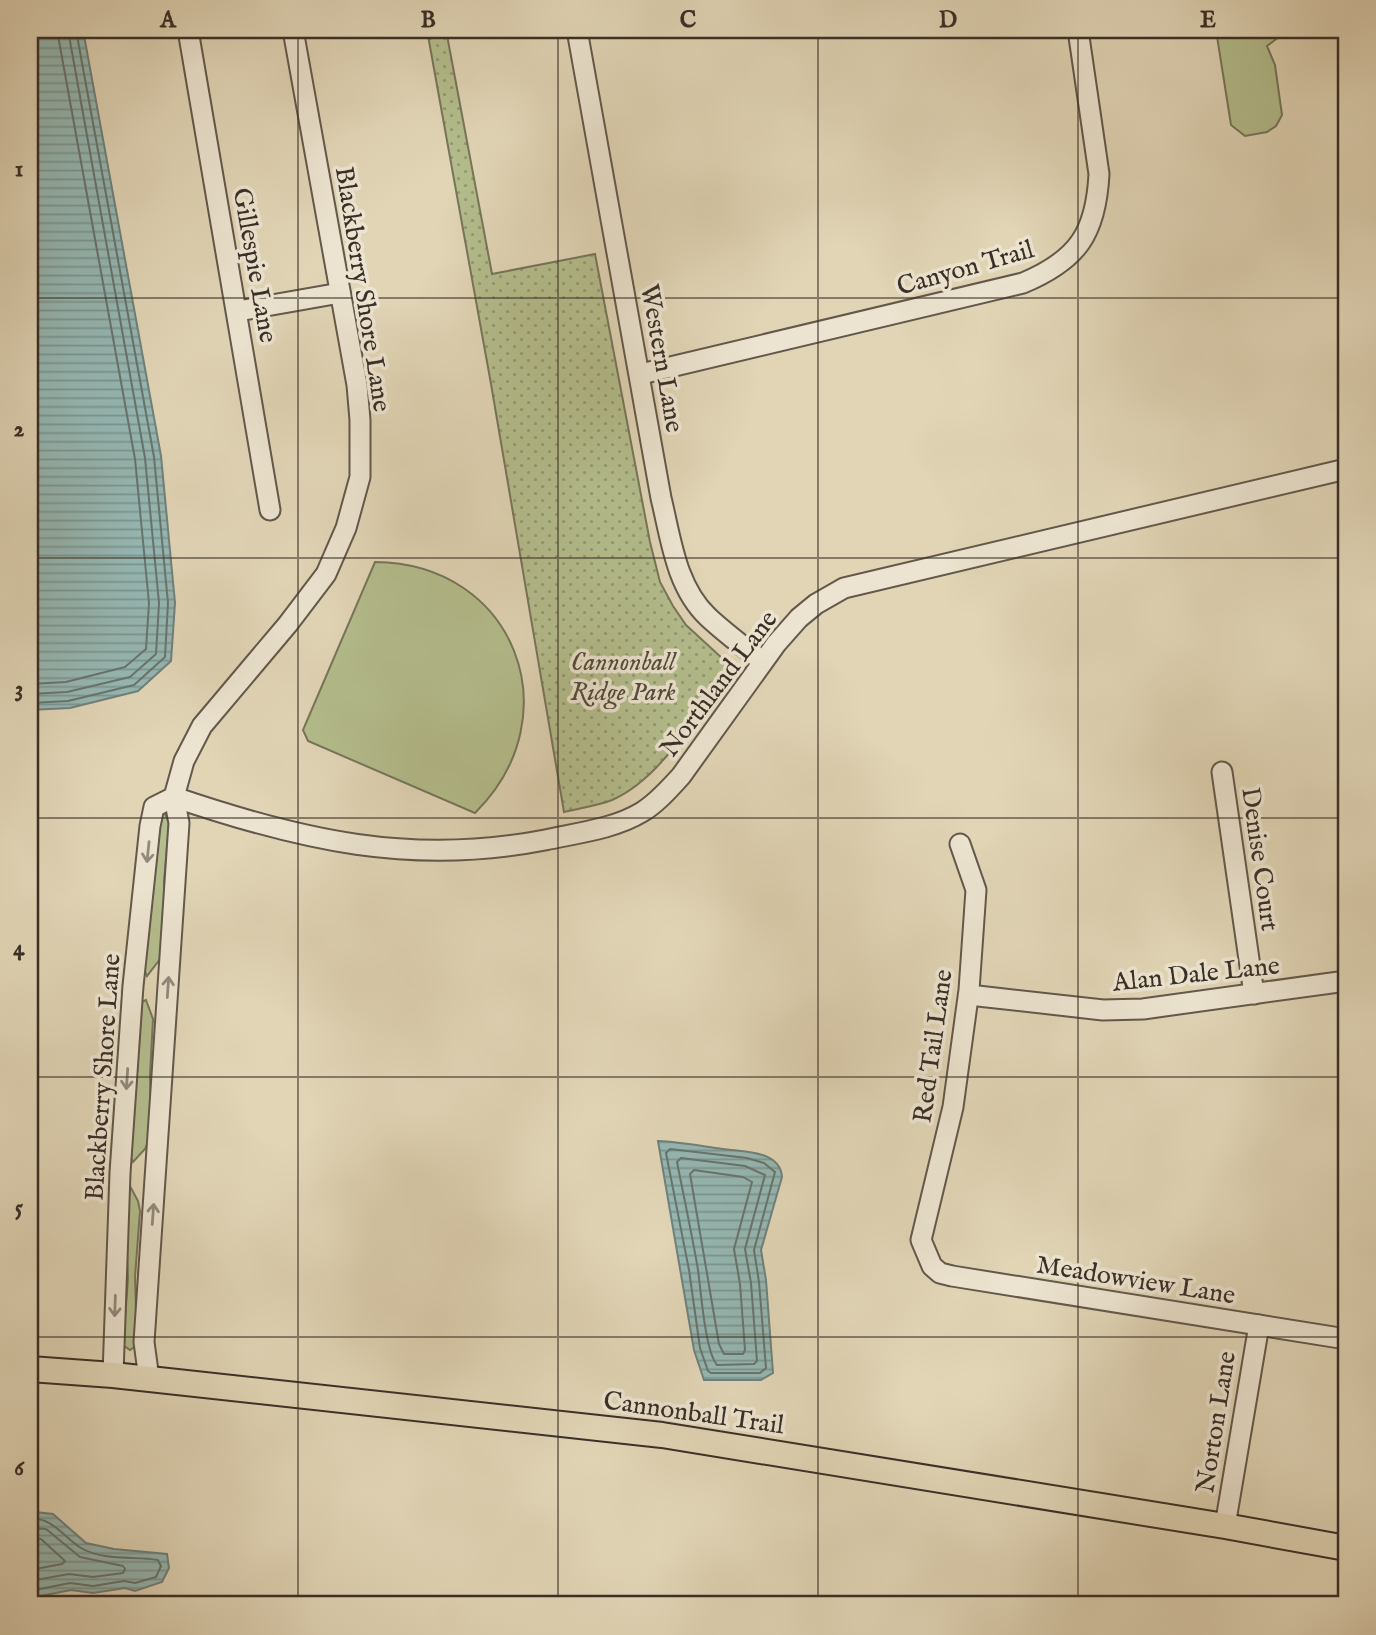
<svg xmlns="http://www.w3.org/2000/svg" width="1376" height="1635" font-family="'IM FELL English',serif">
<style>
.grass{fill:#b4bd8d;stroke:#76765a;stroke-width:2}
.park{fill:url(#park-dots);stroke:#76765a;stroke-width:2}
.water{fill:url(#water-rules);stroke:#70817c;stroke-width:2}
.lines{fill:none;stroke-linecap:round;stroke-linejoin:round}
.shore{stroke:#67746e;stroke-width:2}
.minor-casing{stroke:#63584b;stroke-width:23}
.major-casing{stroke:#392f27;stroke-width:28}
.minor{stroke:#ece4d0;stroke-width:19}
.major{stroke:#e1d5b6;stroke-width:24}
.oneway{stroke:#928a7c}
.grid{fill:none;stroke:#392f27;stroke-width:2;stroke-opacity:0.55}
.labels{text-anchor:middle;stroke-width:7;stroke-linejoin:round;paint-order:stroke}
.street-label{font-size:26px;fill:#392f27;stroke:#ece4d0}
.park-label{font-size:26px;font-style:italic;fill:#524b3b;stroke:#ece4d0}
.neatline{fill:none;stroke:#392f27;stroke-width:2.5}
.grid-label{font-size:23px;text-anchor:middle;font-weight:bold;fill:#392f27}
</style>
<defs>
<pattern id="park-dots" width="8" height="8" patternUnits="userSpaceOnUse" patternTransform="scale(1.75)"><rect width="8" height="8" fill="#b4bd8d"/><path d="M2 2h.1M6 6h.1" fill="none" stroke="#939a73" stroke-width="1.8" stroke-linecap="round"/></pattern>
<pattern id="water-rules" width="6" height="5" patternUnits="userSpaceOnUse" patternTransform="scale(1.75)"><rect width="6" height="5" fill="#95b8b4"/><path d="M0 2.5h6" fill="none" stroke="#7b9692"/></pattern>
</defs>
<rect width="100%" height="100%" fill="#e1d5b6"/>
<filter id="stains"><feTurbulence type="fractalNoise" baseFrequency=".00286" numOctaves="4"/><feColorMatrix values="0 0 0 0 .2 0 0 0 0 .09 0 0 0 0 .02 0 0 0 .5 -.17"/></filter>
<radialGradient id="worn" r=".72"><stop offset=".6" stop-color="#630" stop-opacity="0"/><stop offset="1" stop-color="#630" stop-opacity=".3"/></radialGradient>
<g class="grass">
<polygon points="1216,30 1288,30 1267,46 1275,65 1282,115 1276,126 1267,132 1245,136 1231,125"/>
<path d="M 375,562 C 515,563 573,716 475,813 L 308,741 L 303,730 Z"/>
<polygon points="164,811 169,823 164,882 166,932 160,959 147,976 144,970 159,814"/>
<polygon points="146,1000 153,1019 150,1075 151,1136 145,1149 133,1162 131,1158 142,1002"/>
<polygon points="131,1188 138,1201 140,1211 135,1277 137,1345 130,1350 123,1345 128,1278 126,1228 129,1191"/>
</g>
<path class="park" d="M 427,30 L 446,30 L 492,274 L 595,254 L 650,542 L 660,582 L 673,606 L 686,625 L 723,659 L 726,670 L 722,680 C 691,722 660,779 612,800 C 597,806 579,808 564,812 L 491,384 Z"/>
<g class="water">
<polygon points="30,30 83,30 161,456 175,603 171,661 138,691 70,708 30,710"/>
<path d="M 658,1141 C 680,1142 701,1146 723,1149 C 743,1152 780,1150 782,1177 L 761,1250 L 766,1280 L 773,1373 L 761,1380 L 704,1380 L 694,1350 Z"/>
<polygon points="35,1512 53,1514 86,1543 114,1549 167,1554 169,1568 162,1582 135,1591 125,1588 93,1593 71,1590 30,1598 30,1513"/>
</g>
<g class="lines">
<g class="shore">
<polyline points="30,684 66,682 125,667 146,649 149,603 135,459 57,30"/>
<polyline points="30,694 67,692 130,677 156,654 159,603 145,458 68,30"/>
<polyline points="30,703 68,701 134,685 165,657 168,603 154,457 76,30"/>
<polygon points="670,1149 747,1158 764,1163 775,1172 754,1250 759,1282 766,1368 760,1373 711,1373 708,1371 700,1348 689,1270 666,1153"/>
<path d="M 681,1158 L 745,1166 L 765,1175 L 745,1249 L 751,1283 L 757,1361 L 754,1364 L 717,1365 C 705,1351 701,1291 698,1270 C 692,1234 684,1198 677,1162 Z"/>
<polygon points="694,1170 743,1177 752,1182 734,1249 740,1284 745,1350 743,1354 724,1354 719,1344 690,1174"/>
<path d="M 30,1519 C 53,1517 63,1537 81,1548 C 103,1561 134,1556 158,1560 L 161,1566 L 156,1577 L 135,1583 L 124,1581 L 93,1586 L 70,1583 L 30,1591"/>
<polyline points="30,1528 46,1529 80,1557 123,1566 125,1569 123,1573 93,1577 69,1574 30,1581"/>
<polyline points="30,1539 41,1539 65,1561 62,1564 30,1570"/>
</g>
<defs>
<g id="minor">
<polyline points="188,30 270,510"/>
<path d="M 577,30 L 661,498 C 671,539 676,587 708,617 C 725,633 744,647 762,661"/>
<polyline points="238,311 340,293"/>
<path d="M 641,374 L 1023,283 C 1078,260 1096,233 1099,174 L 1078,30"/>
<polyline points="1222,772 1254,994"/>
<path d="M 174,797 C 300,840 412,866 545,840 C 577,833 614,829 642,812 C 657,803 669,789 681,776 L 776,644 L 799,618 L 816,604 L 844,588 L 1346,469"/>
<polyline points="960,844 976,890 969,990 953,1107 921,1240 932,1266 940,1273 952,1276 1346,1339"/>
<polyline points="969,995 1103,1010 1143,1009 1346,981"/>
<polyline points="113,1375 120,1173 133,986 150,826 154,807 174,797"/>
<polyline points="149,1379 144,1342 179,823 174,797 184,761 202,726 288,624 326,574 346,528 360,477 360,420 357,385 293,30"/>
<polyline points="1225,1526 1259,1325"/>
</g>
<polyline id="major" points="30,1369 113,1375 662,1435 1225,1526 1346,1548"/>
</defs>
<use href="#minor" class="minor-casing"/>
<use href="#major" class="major-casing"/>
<use href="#minor" class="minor"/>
<use href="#major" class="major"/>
</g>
<defs><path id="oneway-shaft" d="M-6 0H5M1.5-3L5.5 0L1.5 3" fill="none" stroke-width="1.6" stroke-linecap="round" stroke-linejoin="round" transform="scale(1.75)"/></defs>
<g class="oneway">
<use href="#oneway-shaft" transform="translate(148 852) rotate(96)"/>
<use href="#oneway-shaft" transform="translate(168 987) rotate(-86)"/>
<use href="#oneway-shaft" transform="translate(127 1079) rotate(94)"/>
<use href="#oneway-shaft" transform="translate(153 1214) rotate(-86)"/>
<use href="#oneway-shaft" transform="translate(115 1306) rotate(92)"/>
</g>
<path class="grid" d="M 298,30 L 298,1605M 558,30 L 558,1605M 818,30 L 818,1605M 1078,30 L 1078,1605M 30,298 L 1346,298M 30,558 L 1346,558M 30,818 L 1346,818M 30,1077 L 1346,1077M 30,1337 L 1346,1337"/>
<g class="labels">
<g class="street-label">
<text transform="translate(256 265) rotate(80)" y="9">Gillespie Lane</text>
<text transform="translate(965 267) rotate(-16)" y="9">Canyon Trail</text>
<text transform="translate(364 289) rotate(81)" y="9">Blackberry Shore Lane</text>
<text transform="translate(663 358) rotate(80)" y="9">Western Lane</text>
<text transform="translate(718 683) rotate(-53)" y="9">Northland Lane</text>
<text transform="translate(1261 859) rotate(82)" y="9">Denise Court</text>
<text transform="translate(1196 973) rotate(-6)" y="9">Alan Dale Lane</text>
<text transform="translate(932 1046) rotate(-82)" y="9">Red Tail Lane</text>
<text transform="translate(102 1077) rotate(-86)" y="9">Blackberry Shore Lane</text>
<text transform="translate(1136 1279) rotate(9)" y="9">Meadowview Lane</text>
<text transform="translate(694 1412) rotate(8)" y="9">Cannonball Trail</text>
<text transform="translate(1215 1422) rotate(-81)" y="9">Norton Lane</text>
</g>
<g class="park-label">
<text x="623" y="670">Cannonball<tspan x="623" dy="30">Ridge Park</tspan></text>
</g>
</g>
<rect width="1376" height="1635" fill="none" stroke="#e1d5b6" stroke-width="77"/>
<rect x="38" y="38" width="1300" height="1558" class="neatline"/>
<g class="grid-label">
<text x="168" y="27">A</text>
<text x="428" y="27">B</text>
<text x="688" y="27">C</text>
<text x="948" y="27">D</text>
<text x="1208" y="27">E</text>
<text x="19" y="176">1</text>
<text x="19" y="436">2</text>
<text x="19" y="696">3</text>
<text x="19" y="955">4</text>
<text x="19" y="1215">5</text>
<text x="19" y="1475">6</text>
</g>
<rect width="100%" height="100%" filter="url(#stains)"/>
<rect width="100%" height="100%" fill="url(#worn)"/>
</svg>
